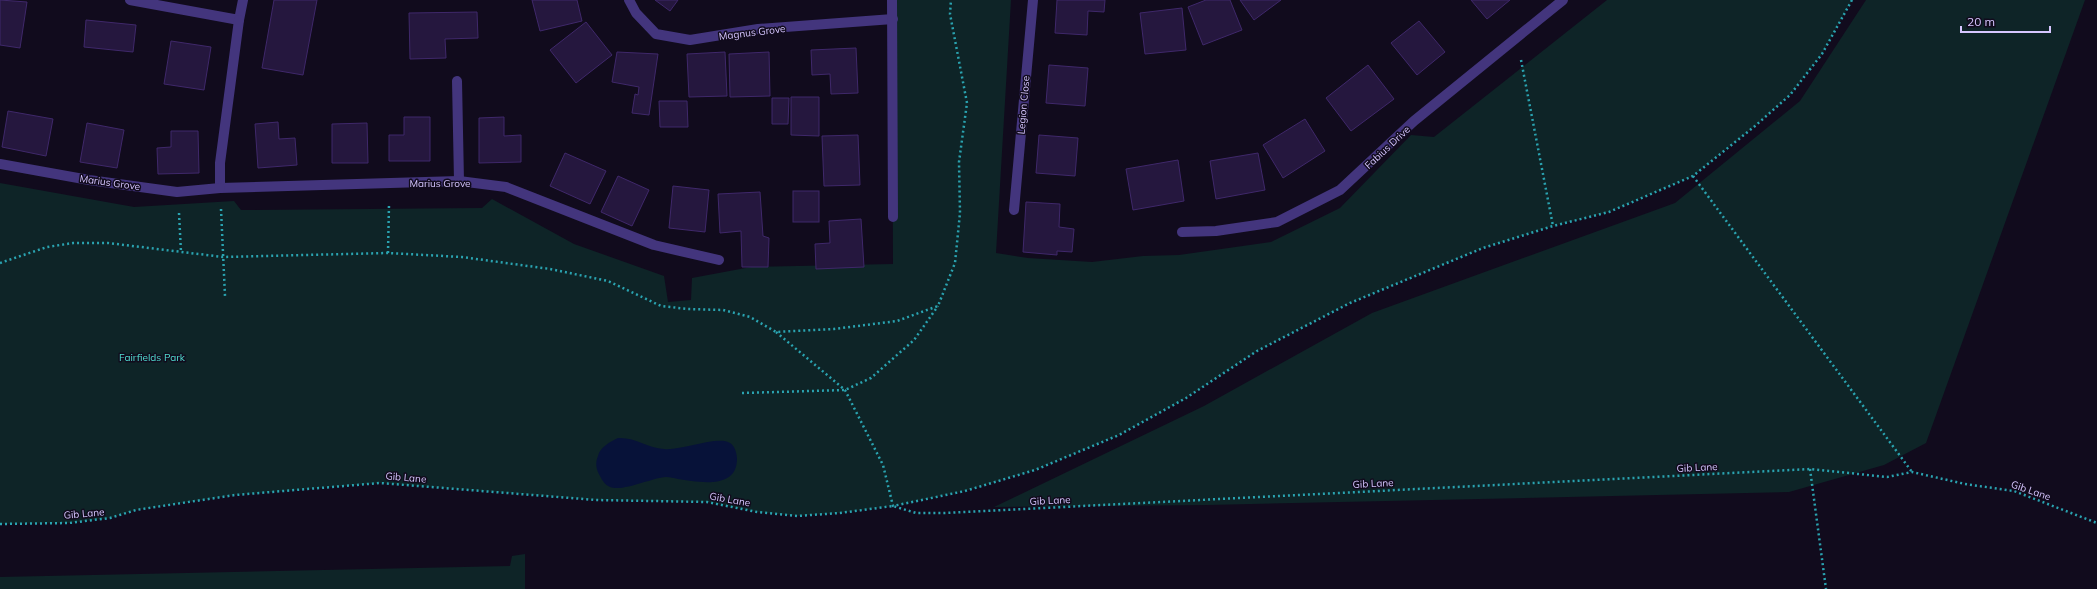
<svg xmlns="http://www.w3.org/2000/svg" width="2097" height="589" font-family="Mulish,sans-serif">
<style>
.green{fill:#0e2427}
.water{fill:#071239}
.building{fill:#25173e;stroke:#3f286a}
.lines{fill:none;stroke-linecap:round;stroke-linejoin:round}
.path{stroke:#2aa3b0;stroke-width:2.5;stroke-dasharray:2 3;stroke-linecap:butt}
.service{stroke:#43357d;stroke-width:10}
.minor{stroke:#43357d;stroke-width:10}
.labels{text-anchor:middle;stroke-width:3;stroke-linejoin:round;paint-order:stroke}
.street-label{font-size:10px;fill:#d6c6ff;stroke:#110b1d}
.park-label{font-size:10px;fill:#51e0d3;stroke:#110b1d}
</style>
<rect width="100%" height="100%" fill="#110b1d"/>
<g class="green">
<polygon points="892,0 1011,0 996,253 1028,258 1092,262 1143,256 1179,255 1271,242 1340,208 1411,135 1434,137 1607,0 1852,0 1822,54 1790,95 1755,126 1693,176 1609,212 1553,226 1483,248 1350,303 1257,351 1186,398 1119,435 1035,470 965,491 893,506 840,513 797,516 757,512 707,502 596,500 380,483 235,495 136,510 110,518 69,523 0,524 0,183 134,207 234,201 241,210 482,208 492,199 574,244 664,276 668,302 691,300 692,278 751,267 893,264"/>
<polygon points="1866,0 2085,0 1926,443 1884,465 1789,492 1208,505 994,507 1204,406 1372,313 1675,203 1800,101"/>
<polygon points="525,554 525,589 0,589 0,577 510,566 512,556"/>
</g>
<path class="water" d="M 618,438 C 635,437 648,448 664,449 C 681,451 718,435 730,443 C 735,446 737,454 737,459 C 737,490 698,482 678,479 C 674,478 670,477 666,477 C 651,478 623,492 610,487 C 605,485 602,480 600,476 C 596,469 595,463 598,456 C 600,447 610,442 618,438 Z"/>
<g class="building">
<polygon points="0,0 27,2 20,48 0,45"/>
<polygon points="274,0 317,0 303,75 262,68"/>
<polygon points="532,0 577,0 582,21 540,31"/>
<polygon points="655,0 678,0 670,11"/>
<polygon points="1057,0 1105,0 1104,12 1088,11 1087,35 1055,33"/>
<polygon points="1206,0 1230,0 1242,30 1203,45 1188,7"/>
<polygon points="1240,0 1281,0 1254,20"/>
<polygon points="1471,0 1510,0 1487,19"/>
<polygon points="1182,8 1186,50 1145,54 1140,13"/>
<polygon points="477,12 478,38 445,39 446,58 410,59 409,13"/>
<polygon points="86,20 136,25 133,52 84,47"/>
<polygon points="1419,21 1445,52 1417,75 1391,43"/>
<polygon points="586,22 612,55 576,83 550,50"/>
<polygon points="171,41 211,47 204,90 164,84"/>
<polygon points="856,48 858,93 831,94 830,74 812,75 811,50"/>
<polygon points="617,52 658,54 649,115 632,113 635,94 638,95 639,87 612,82"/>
<polygon points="725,52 727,96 689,97 687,54"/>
<polygon points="769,52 770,96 730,97 729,54"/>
<polygon points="1049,65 1088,68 1085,106 1046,103"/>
<polygon points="1368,65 1394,99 1351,131 1326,98"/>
<polygon points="791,97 819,97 819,136 791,135"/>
<polygon points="772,98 789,98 788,124 772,124"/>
<polygon points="659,101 687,101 688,127 660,127"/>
<polygon points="8,111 53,119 46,156 2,147"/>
<polygon points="404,117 430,117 430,161 389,161 389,135 404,135"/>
<polygon points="504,117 504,136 521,135 521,162 479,163 479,118"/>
<polygon points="1305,119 1325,151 1283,178 1263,145"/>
<polygon points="278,122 279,139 295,138 297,165 258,168 255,124"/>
<polygon points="87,123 124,130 117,168 80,162"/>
<polygon points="367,123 368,163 332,163 332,124"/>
<polygon points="171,131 198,131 199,173 158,174 157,148 171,147"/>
<polygon points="858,135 860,185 824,186 822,136"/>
<polygon points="1039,135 1078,138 1075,176 1036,173"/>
<polygon points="565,153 606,171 590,204 550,186"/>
<polygon points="1258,153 1265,190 1216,199 1210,161"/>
<polygon points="1178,160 1184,201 1133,210 1126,169"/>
<polygon points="618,176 649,190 632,226 601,212"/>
<polygon points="673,186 709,190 705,232 669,228"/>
<rect x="793" y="191" width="26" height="31"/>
<polygon points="760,192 763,236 769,238 768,267 742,267 741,231 720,233 718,194"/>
<polygon points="1026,202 1060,204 1059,227 1074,229 1072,252 1057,251 1057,255 1023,252"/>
<polygon points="861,219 864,267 816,269 815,244 830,243 829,221"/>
</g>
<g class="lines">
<g class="path">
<polyline points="1521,60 1553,226"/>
<polyline points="1693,176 1912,472"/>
<polyline points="221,209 225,296"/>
<polyline points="179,213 181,252"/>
<polyline points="388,253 389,204"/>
<polyline points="0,263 47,247 73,243 108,243 223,257 388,253 462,257 550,269 608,281 661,306 688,309 723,310 750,317 776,332 834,329 897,321 938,306 955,263 960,213 959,162 967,103 950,14 951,0"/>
<polyline points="776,332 845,390 883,465 893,506 965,491 1035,470 1119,435 1186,398 1257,351 1350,303 1483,248 1553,226 1609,212 1693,176 1755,126 1790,95 1822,54 1852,0"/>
<polyline points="742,393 845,390 871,378 914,340 938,306"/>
<polyline points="1810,469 1826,589"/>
<polyline points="0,524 69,523 110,518 136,510 235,495 380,483 596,500 707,502 757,512 797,516 840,513 893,506 916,513 945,513 1810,469 1887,477 1912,472 1965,484 2014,491 2097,523"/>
</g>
<polyline class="service" points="457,81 459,181"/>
<g class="minor">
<polyline points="130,0 239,20 243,0"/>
<polyline points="629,0 636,13 656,34 690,40 758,29 893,19"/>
<polyline points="892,0 893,217"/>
<polyline points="239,20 220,163 220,188 459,181 506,187 654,245 719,260"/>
<polyline points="0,164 89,180 177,192 220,188"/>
<polyline points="1014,210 1033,0"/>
<polyline points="1182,232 1216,231 1277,222 1340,190 1414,121 1563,0"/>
</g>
</g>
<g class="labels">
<g class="street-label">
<text transform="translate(752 32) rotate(-7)" y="4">Magnus Grove</text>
<text transform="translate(1023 105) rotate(-85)" y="4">Legion Close</text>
<text transform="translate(1387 147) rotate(-43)" y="4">Fabius Drive</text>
<text transform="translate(110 182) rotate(8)" y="4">Marius Grove</text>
<text x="440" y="187">Marius Grove</text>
<text transform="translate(1697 467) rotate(-3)" y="4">Gib Lane</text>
<text transform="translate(406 477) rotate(5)" y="4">Gib Lane</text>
<text transform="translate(1373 483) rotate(-3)" y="4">Gib Lane</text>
<text transform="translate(2031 490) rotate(19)" y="4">Gib Lane</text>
<text transform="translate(730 499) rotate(10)" y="4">Gib Lane</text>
<text transform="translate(1050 500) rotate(-3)" y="4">Gib Lane</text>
<text transform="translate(84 513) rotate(-5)" y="4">Gib Lane</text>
</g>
<g class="park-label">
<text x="152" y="361">Fairfields Park</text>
</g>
</g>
<path d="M1961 26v6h89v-6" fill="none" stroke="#d6c6ff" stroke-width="2"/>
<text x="1967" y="26" font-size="12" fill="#d6c6ff" stroke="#110b1d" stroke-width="3" paint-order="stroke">20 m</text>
</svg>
